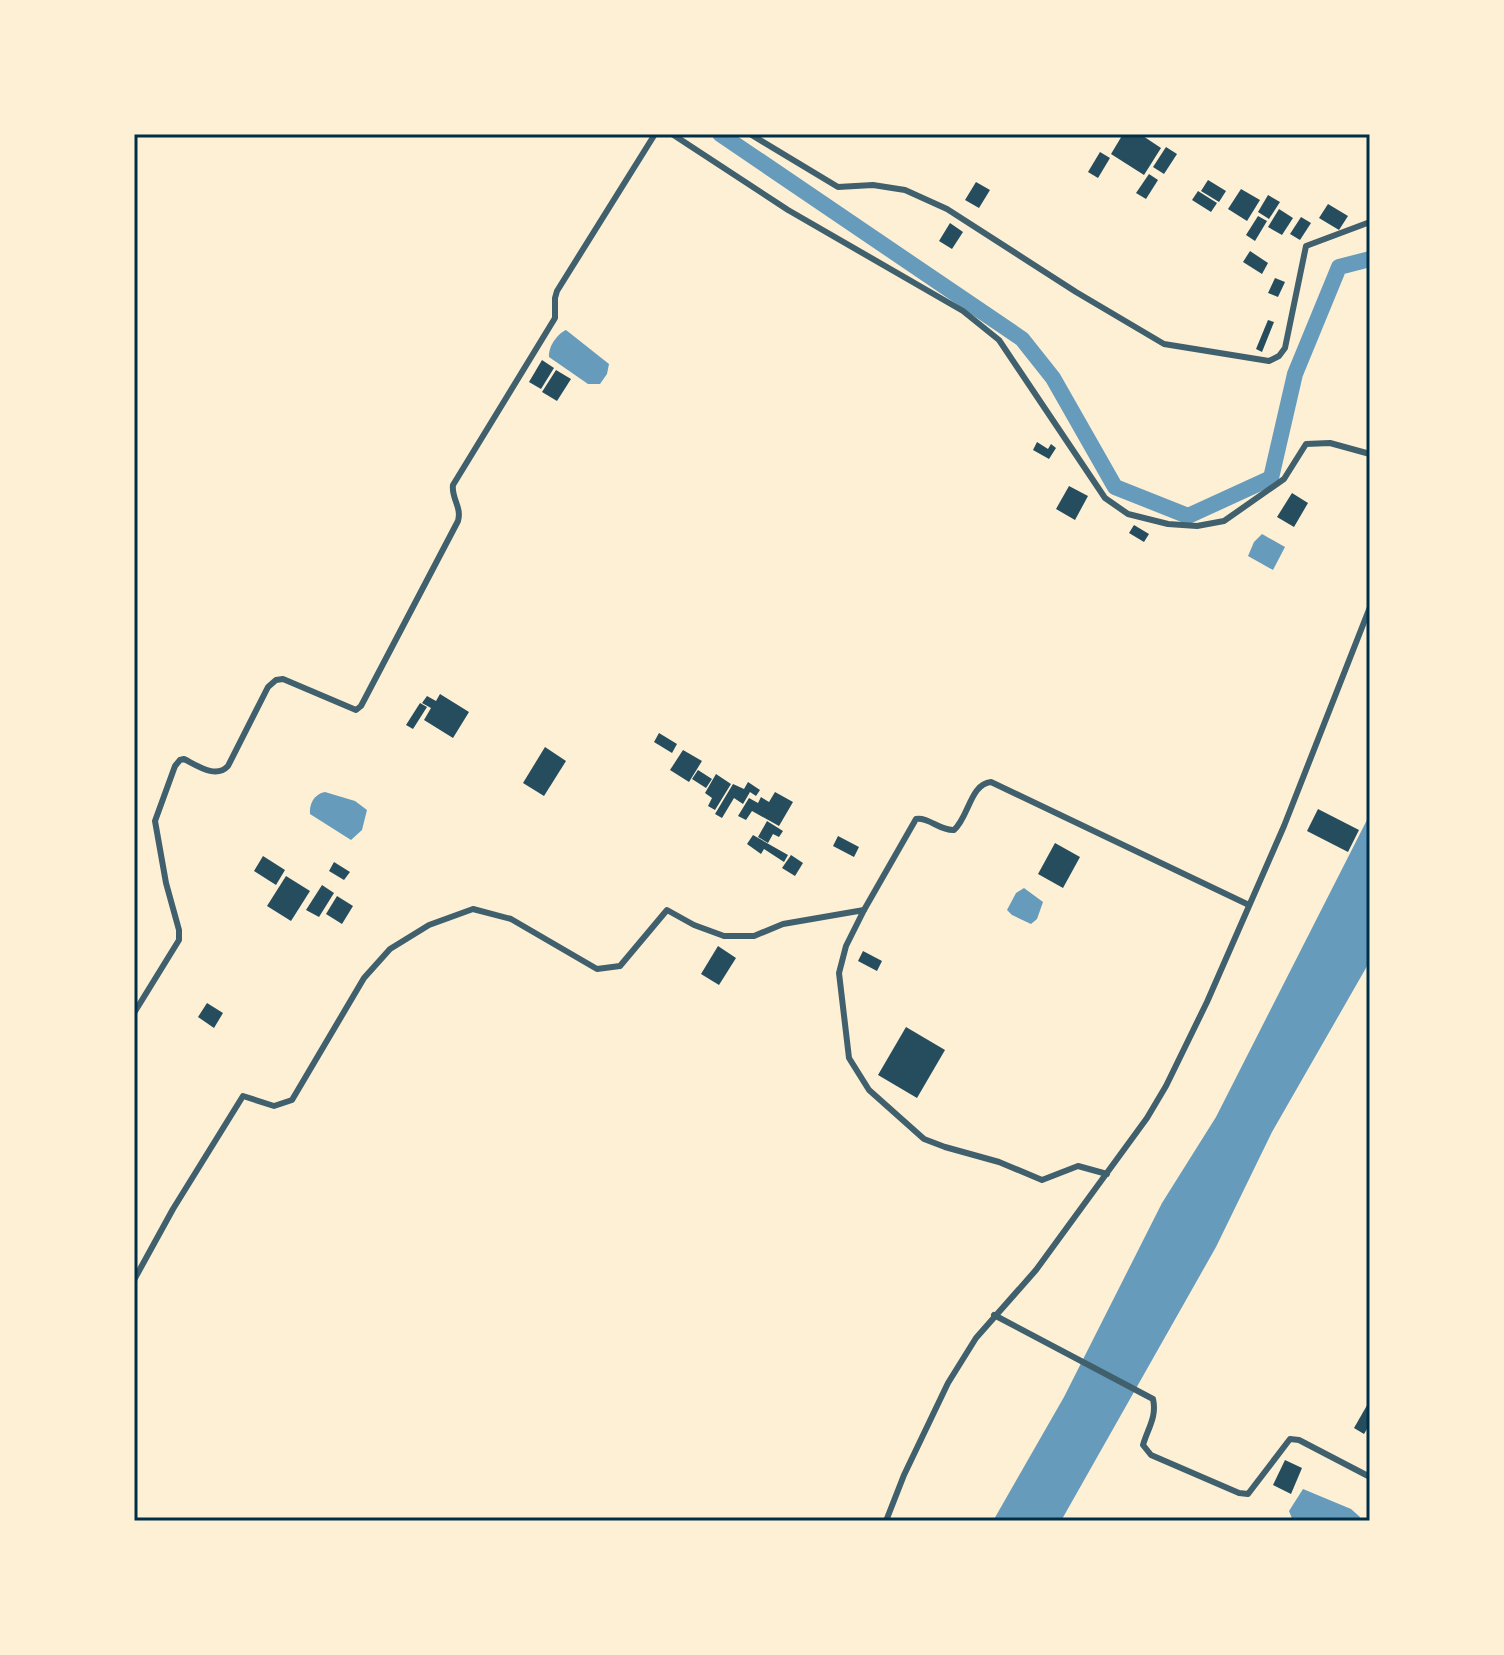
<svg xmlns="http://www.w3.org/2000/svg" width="1504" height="1655" font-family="'DM Sans',sans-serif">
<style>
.water{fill:#669bbc}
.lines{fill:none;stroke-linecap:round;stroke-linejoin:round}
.canal{stroke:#669bbc;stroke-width:16}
.building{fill:#264d5e}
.minor{stroke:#3f606c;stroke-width:6}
.neatline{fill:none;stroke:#003049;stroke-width:3}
</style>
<rect width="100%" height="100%" fill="#fdf0d5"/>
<g class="water">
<path d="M 566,330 L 609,364 L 607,374 L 600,384 L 588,384 L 549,357 C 548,347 557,334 566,330 Z"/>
<polygon points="1262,534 1285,547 1273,570 1248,556 1254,542"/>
<path d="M 325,792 L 355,801 L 367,810 L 362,830 L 351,840 L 310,814 C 309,804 314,794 325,792 Z"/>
<polygon points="1370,814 1370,961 1272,1132 1216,1247 1061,1521 993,1521 1064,1397 1162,1203 1216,1117"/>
<polygon points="1024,888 1043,902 1037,919 1031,924 1012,915 1007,910 1016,893"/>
<polygon points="1303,1489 1351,1509 1360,1517 1358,1521 1293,1521 1289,1511"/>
</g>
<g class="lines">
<polyline class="canal" points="720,134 1022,339 1053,378 1115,487 1188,516 1271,478 1295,374 1339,267 1370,259"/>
</g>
<g class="building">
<polygon points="1123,134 1140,134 1161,148 1144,175 1111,154"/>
<polygon points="1166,147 1177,154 1164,174 1153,167"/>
<polygon points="1100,152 1110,158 1098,178 1088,172"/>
<polygon points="1149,174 1158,180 1146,199 1136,193"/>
<polygon points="1208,180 1226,191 1219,202 1201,191"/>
<polygon points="976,182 990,190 979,208 965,200"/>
<polygon points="1241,189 1260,200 1247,221 1228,209"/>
<polygon points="1198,191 1217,203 1211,212 1192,200"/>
<polygon points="1268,195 1280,202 1269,219 1258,212"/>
<polygon points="1328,204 1348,216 1339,230 1319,218"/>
<polygon points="1279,209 1293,218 1282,235 1268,227"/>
<polygon points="1258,216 1267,221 1255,241 1246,235"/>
<polygon points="1301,217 1311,223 1300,240 1290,234"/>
<polygon points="950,223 963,232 952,249 939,241"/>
<polygon points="1250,251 1268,263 1262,274 1243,262"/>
<polygon points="1275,278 1285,282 1278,297 1268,293"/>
<polygon points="1268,320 1274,322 1262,352 1256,349"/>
<polygon points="542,360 554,368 541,389 529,382"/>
<polygon points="556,370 571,379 557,401 542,392"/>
<polygon points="1037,442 1048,449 1051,444 1056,448 1049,459 1033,450"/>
<polygon points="1069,486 1088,496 1075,520 1056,509"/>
<polygon points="1292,493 1308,503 1294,527 1277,517"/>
<polygon points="1134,525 1149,534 1144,542 1129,533"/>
<polygon points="440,694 469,712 453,738 424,720 431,708 422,703 427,696 436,701"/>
<polygon points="420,703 427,707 413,729 406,725"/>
<polygon points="659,733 677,744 672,753 654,742"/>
<polygon points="545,747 566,761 544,796 523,783"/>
<polygon points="683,750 702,761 689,782 670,770"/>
<polygon points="698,770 712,779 706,788 692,779"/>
<polygon points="716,774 731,784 715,810 708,806 712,798 705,793"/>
<polygon points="748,782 760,790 756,796 750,792 743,804 734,798 722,818 715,814 733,784 744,789"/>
<polygon points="775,792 793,802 779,826 752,811 746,820 738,816 749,798 758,803 761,797 769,802"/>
<polygon points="1318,809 1359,830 1348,852 1307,831"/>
<polygon points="767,821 783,831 779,837 773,834 768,843 758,837"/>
<polygon points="753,835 788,855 784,862 764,849 761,854 747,844"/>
<polygon points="838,836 859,847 854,857 833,846"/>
<polygon points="1055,843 1080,857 1063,888 1038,874"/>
<polygon points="791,855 803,863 795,876 782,868"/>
<polygon points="263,856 285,870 276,885 254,871"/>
<polygon points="334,862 350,872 344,880 329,871"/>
<polygon points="286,876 310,891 291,921 267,906"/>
<polygon points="322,885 334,893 319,917 306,910"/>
<polygon points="337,896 353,906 342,924 326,914"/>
<polygon points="718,946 736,958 719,985 701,974"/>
<polygon points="863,951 882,961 877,971 858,961"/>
<polygon points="207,1003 223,1013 214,1028 198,1017"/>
<polygon points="906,1027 945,1050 917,1098 878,1075"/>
<polygon points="1370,1400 1370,1424 1364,1434 1354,1428"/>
<polygon points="1285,1460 1302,1468 1291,1494 1273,1485"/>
</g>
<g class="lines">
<g class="minor">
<polyline points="672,134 788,210 963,311 999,340 1105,498 1128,514 1168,524 1197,526 1224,521 1284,479 1306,444 1330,443 1370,454"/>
<polyline points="750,134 838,187 873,185 905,190 947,209 1076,292 1164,344 1269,361 1279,356 1285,348 1306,246 1370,222"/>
<path d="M 864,910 L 916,819 C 929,817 940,831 954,830 C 969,817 970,784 991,782 L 1249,905"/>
<path d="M 134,1013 L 179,940 L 179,930 L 166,883 L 155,821 L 175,766 L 180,760 L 184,759 C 198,766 216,779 228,766 L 268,687 L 276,680 L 283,679 L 356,710 L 361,706 L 458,521 C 462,507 451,498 453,485 L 555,318 L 555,298 L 557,291 L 655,134"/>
<polyline points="134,1280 173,1209 243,1096 274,1106 292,1100 364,978 390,949 429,925 473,909 511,919 597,969 620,966 667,910 694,925 724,936 754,936 783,924 864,910 846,946 839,973 849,1058 869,1090 924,1139 945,1147 999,1162 1042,1180 1078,1166 1107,1174"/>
<path d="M 994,1315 L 1153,1399 C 1157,1417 1148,1428 1143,1445 L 1151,1455 L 1239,1493 L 1248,1494 L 1290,1439 L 1299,1440 L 1370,1477"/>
<polyline points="886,1521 904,1475 948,1383 976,1338 1036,1270 1147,1118 1166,1086 1207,1002 1284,826 1370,607"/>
</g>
</g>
<rect width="1504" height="1655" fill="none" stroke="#fdf0d5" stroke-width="272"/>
<rect x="136" y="136" width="1232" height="1383" class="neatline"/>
</svg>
